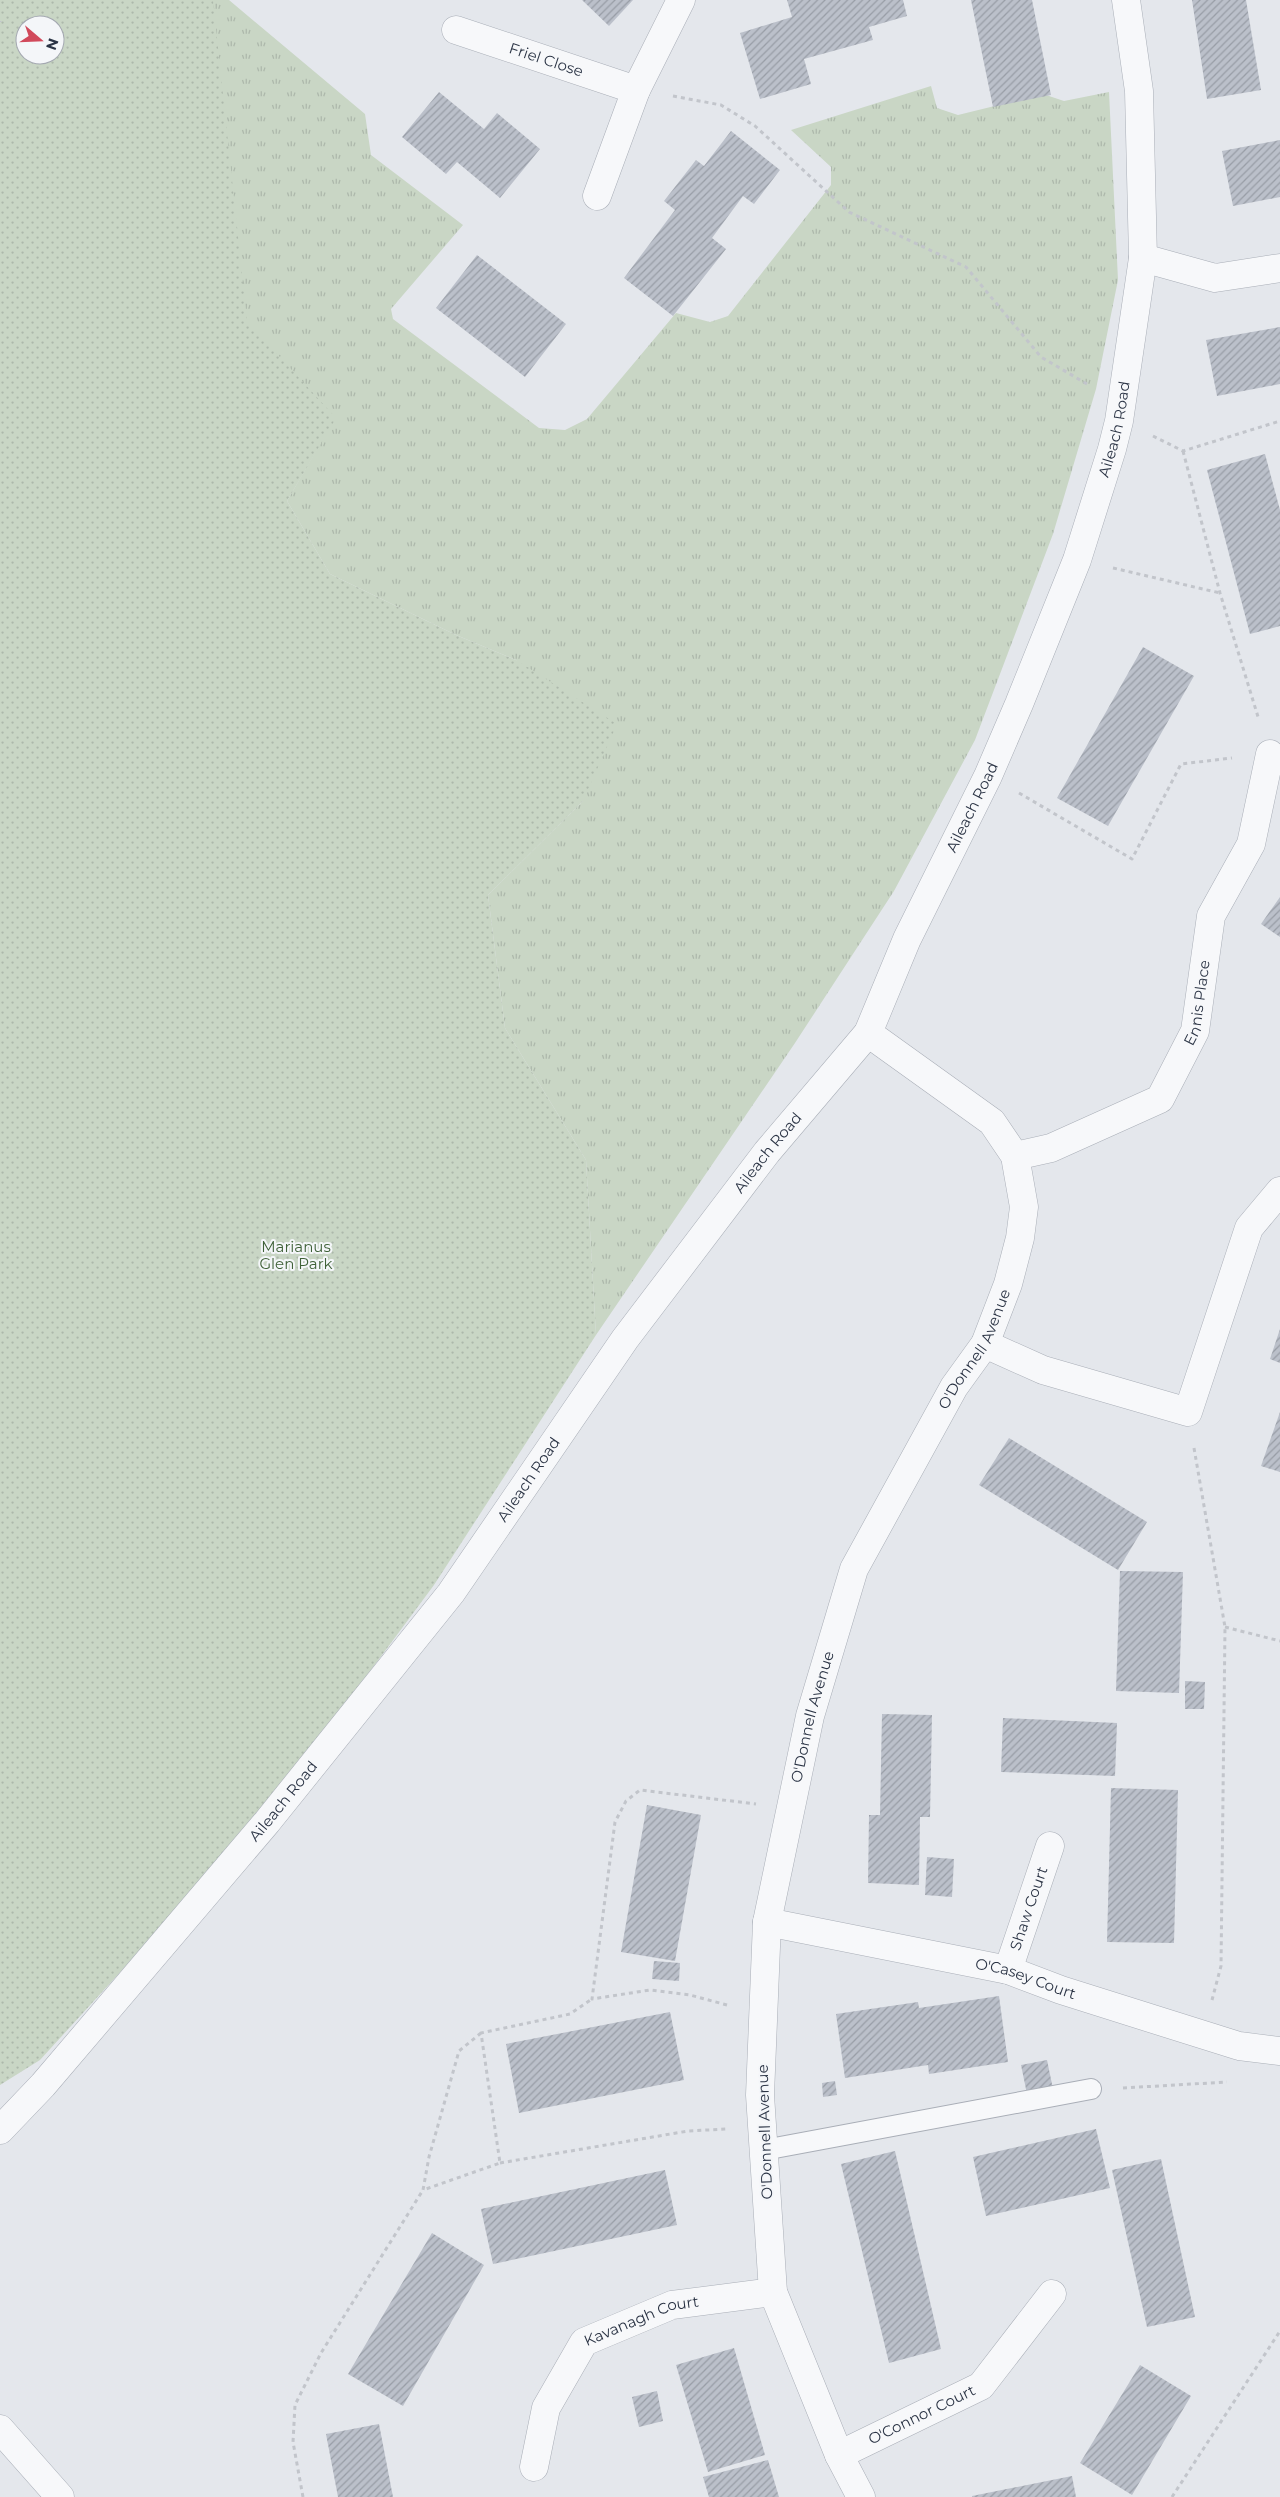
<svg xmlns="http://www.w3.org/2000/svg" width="1280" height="2497" font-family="Montserrat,sans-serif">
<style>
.grass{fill:url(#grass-tufts);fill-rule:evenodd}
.park{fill:url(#park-dots);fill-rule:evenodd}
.building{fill:url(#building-hatch)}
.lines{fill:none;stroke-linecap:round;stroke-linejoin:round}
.service-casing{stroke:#a9aeb7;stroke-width:22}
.minor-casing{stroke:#a9aeb7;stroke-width:29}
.path{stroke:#c2c5cb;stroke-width:3;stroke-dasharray:4 4;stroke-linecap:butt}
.service{stroke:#f7f8fa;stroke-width:20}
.minor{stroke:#f7f8fa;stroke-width:28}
.labels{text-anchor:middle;stroke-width:4;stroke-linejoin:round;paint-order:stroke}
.street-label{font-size:15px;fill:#2b3445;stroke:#f4f6f9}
.park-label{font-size:15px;fill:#3f6138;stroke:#f4f6f9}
</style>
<defs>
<pattern id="grass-tufts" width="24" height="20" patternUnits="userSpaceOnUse" patternTransform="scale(1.25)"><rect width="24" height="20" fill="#c9d6c5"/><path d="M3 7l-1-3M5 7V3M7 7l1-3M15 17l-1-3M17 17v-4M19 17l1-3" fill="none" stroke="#adb8ab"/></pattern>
<pattern id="park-dots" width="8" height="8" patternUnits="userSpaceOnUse" patternTransform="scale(1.25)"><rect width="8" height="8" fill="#c9d6c5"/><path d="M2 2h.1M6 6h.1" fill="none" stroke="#adb8ab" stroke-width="1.8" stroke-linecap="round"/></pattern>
<pattern id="building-hatch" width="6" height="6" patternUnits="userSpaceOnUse" patternTransform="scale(1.25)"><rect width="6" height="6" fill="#bbc0ca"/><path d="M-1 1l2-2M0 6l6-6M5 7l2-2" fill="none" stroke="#989da6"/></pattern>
</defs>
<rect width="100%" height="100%" fill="#e4e7ec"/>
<path class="grass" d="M 0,0 L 229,0 L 365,114 L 371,155 L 463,225 L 391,309 L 393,319 L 539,428 L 565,430 L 587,419 L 676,313 L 710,322 L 728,316 L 831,185 L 831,167 L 791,130 L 931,86 L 937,108 L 958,115 L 1043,94 L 1064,101 L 1109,92 L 1118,280 L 1096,389 L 1053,534 L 975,740 L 894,891 L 795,1043 L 596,1335 L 586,1160 L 505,1028 L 488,895 L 583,801 L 516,660 L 456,635 L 330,574 L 287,501 L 335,418 L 206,458 ZM 25,25 L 55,25 L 55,55 L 25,55 Z"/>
<path class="park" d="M 0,0 L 213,0 L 247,321 L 336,418 L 287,501 L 330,574 L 456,635 L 516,660 L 617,724 L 583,801 L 488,895 L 505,1028 L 586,1160 L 596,1335 L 434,1585 L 261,1818 L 40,2060 L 0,2085 ZM 25,25 L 55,25 L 55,55 L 25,55 Z"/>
<g class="building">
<polygon points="582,0 633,0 609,26"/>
<polygon points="787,0 903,0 907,16 869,27 873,40 804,59 811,84 760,99 740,33 792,17"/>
<polygon points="971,0 1032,0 1051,95 993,107"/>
<polygon points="1192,0 1246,0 1261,90 1207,99"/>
<polygon points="439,92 484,129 497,113 540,149 500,198 457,162 446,174 402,137"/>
<polygon points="731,131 780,170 754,204 743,196 712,238 726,249 673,316 624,278 675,210 664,201 696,160 704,166"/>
<polygon points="1280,140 1280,197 1233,206 1222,151"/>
<polygon points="477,255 566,324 525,377 436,308"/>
<polygon points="1280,327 1280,384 1217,396 1206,340"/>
<polygon points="1265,454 1280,510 1280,626 1250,634 1207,470"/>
<polygon points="1143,647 1194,676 1108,826 1057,798"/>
<polygon points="1280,897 1280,937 1261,924"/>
<polygon points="1280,1329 1280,1363 1270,1359"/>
<polygon points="1280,1412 1280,1472 1261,1466"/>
<polygon points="1009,1438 1147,1522 1118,1570 979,1485"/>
<polygon points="1120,1571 1183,1572 1179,1693 1116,1691"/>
<polygon points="1185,1681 1205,1682 1204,1709 1185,1709"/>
<polygon points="882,1714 932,1715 930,1817 920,1817 919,1885 868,1883 869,1815 880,1815"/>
<polygon points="1003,1718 1117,1723 1115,1776 1001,1772"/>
<polygon points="1111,1788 1178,1790 1174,1943 1107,1942"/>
<polygon points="647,1805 701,1815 675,1961 621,1952"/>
<polygon points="927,1857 954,1859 952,1897 925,1895"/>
<polygon points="654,1961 680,1963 679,1981 652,1979"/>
<polygon points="999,1996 1008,2062 929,2074 928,2065 845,2078 836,2014 918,2002 919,2008"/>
<polygon points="670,2012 684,2080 519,2113 506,2044"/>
<polygon points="1047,2060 1053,2089 1027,2094 1021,2065"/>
<polygon points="835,2081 837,2095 823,2097 822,2083"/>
<polygon points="1096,2129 1110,2188 986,2216 973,2157"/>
<polygon points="895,2151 941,2349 889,2363 841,2164"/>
<polygon points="1161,2159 1195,2317 1147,2327 1112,2170"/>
<polygon points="665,2170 677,2225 493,2264 481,2209"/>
<polygon points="432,2233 484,2265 403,2406 348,2374"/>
<polygon points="734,2348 765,2455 708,2472 676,2365"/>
<polygon points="1140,2365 1191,2396 1132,2495 1080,2463"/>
<polygon points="657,2391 663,2421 639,2427 632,2397"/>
<polygon points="379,2424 393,2497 338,2497 326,2434"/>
<polygon points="768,2460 779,2497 709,2497 703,2477"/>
<polygon points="1072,2476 1076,2497 972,2497 972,2496"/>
</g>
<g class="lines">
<defs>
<polyline id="service" points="764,2150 1091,2089"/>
<g id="minor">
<path id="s1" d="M 456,30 L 636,90"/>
<polyline points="597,196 636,90 681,0"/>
<polyline points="1143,258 1215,278 1280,268"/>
<path id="s2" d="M 1015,1156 L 1051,1148 L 1160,1099 L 1195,1031 L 1211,916 L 1251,844 L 1270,754"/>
<polyline points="985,1344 1043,1370 1188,1412 1249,1228 1280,1191"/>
<path id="s3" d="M 767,1922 L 1008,1970 L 1061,1990 L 1239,2046 L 1280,2051"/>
<path id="s4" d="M 1008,1970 L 1050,1846"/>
<path id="s5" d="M 0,2130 L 43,2085 L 267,1822 L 451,1593 L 625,1339 L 767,1152 L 868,1033 L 907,939 L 988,776 L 1019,704 L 1077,560 L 1112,449 L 1119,421 L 1143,258 L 1139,91 L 1126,0"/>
<polyline points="0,2429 60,2497"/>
<path id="s6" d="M 839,2455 L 981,2386 L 1052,2294"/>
<path id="s7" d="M 534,2467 L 546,2408 L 584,2342 L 672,2305 L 773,2292"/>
<path id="s8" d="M 861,2497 L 839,2455 L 773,2292 L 760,2095 L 767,1922 L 810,1716 L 854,1569 L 954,1387 L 985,1344 L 1008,1284 L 1020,1238 L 1024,1207 L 1015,1156 L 992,1122 L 868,1033"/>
</g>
</defs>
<use href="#service" class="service-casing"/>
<use href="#minor" class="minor-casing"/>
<g class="path">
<polyline points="0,21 0,22"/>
<polyline points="673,96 721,105 755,126 849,212 966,267 1041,357 1087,384"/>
<polyline points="1153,436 1183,451 1280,421"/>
<polyline points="1183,451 1220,593 1259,720"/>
<polyline points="1113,568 1220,593"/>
<polyline points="1019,793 1132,859 1181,764 1232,758"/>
<polyline points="1194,1448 1225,1627 1221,1966 1212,2000"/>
<polyline points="1225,1627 1280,1641"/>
<polyline points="727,2005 690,1995 650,1990 592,1999 615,1822 626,1801 640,1790 756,1804"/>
<polyline points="481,2033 459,2051 429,2157 423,2190 500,2163 481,2033 570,2014 592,1999"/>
<polyline points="1123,2088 1227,2082"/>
<polyline points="500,2163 688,2131 727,2129"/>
<polyline points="303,2497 293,2442 295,2405 321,2353 423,2190"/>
<polyline points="1172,2497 1280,2331"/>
</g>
<use href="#service" class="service"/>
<use href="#minor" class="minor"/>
</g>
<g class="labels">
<g class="street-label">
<text dy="5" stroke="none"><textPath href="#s1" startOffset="95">Friel Close</textPath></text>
<text dy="5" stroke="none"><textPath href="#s5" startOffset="2054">Aileach Road</textPath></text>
<text dy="5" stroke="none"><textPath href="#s5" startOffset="1649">Aileach Road</textPath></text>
<text dy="5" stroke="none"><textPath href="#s2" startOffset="261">Ennis Place</textPath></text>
<text dy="5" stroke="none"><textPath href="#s5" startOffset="1244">Aileach Road</textPath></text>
<text dy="5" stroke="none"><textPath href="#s8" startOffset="1209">O'Donnell Avenue</textPath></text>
<text dy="5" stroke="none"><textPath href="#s5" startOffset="839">Aileach Road</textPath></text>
<text dy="5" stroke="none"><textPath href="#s8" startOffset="804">O'Donnell Avenue</textPath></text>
<text dy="5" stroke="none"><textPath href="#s5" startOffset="434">Aileach Road</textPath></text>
<text dy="5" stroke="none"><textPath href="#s4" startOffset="65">Shaw Court</textPath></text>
<text dy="5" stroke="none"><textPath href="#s3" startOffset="265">O'Casey Court</textPath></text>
<text transform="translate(765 2132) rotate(-92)" y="5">O'Donnell Avenue</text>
<text dy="5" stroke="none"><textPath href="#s7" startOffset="198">Kavanagh Court</textPath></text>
<text dy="5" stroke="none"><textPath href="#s6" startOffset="92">O'Connor Court</textPath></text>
</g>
<g class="park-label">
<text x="296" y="1252">Marianus<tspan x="296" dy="17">Glen Park</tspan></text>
</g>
</g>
<g transform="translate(40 40) rotate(109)"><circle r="24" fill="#f4f6f9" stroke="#a4a8b1"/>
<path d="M0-4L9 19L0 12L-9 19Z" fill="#d1495b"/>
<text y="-8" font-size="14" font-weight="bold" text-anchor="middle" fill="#2b3445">N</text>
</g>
</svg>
